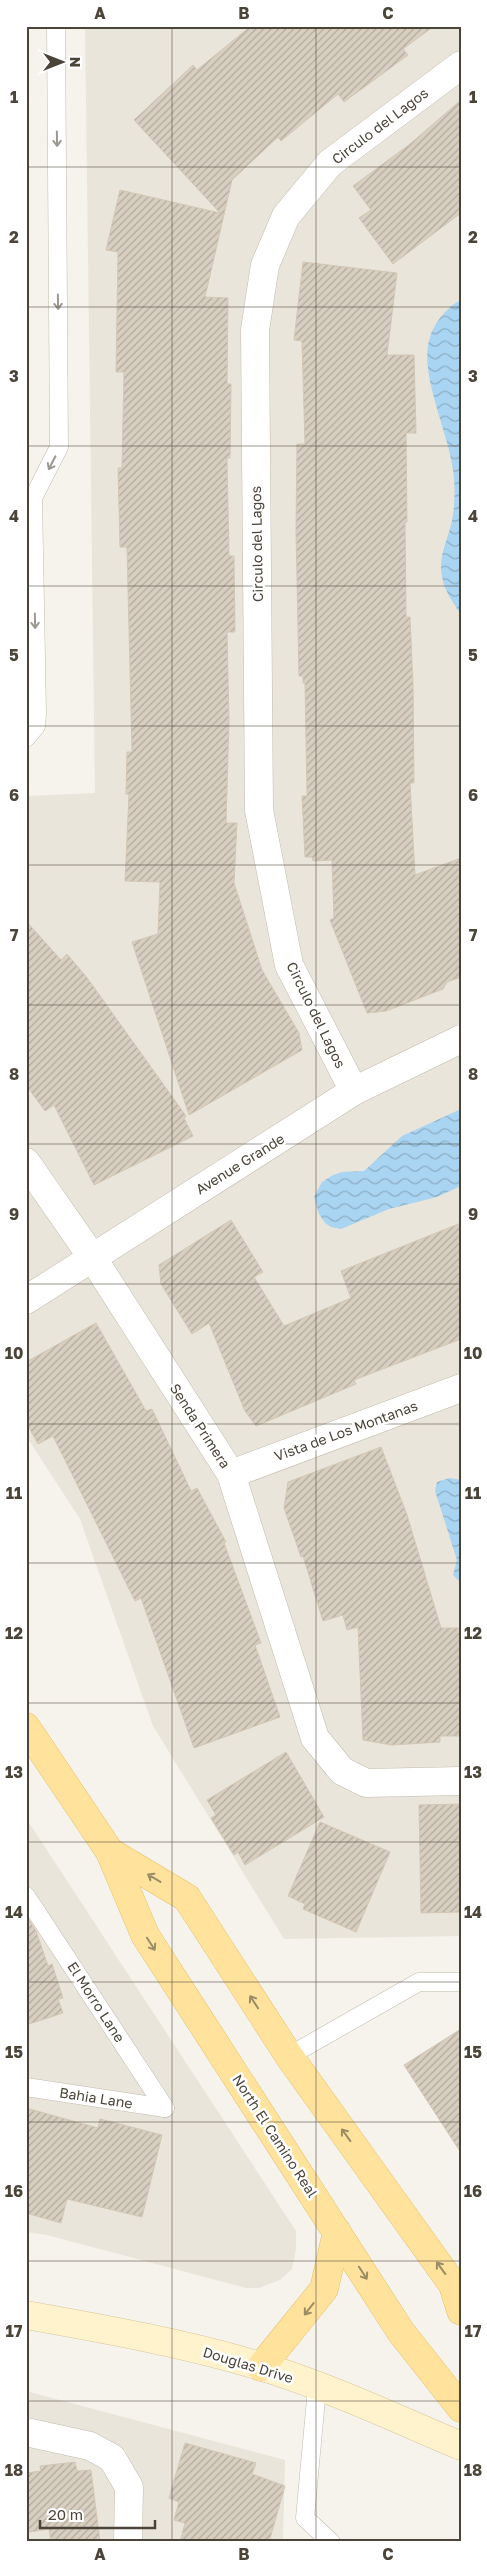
<svg xmlns="http://www.w3.org/2000/svg" width="487" height="2568" font-family="'Golos Text',sans-serif">
<style>
.residential{fill:#eae5da}
.water{fill:url(#water-waves)}
.building{fill:url(#building-hatch);stroke:#d3c7b4}
.lines{fill:none;stroke-linecap:round;stroke-linejoin:round}
.lane-casing{stroke:#c2bbae;stroke-width:19}
.street-casing{stroke:#c2bbae;stroke-width:29}
.secondary-casing{stroke:#d6c79b;stroke-width:29}
.primary-casing{stroke:#e6c16a;stroke-width:29}
.lane{stroke:#fff;stroke-width:18}
.street{stroke:#fff;stroke-width:28}
.secondary{stroke:#fff3cd;stroke-width:28}
.primary{stroke:#ffe39c;stroke-width:28}
.oneway{stroke:#9c9892}
.oneway2{stroke:#9c8c66}
.grid{fill:none;stroke:#4b4439;stroke-width:1;stroke-opacity:0.55}
.labels{text-anchor:middle;stroke-width:5;stroke-linejoin:round;paint-order:stroke}
.street-label{font-size:14px;fill:#4b4439;stroke:#fff}
.neatline{fill:none;stroke:#4b4439;stroke-width:2}
.grid-label{font-size:16px;text-anchor:middle;font-weight:bold;fill:#4b4439}
</style>
<defs>
<pattern id="water-waves" width="16" height="10" patternUnits="userSpaceOnUse" patternTransform="scale(1.25)"><rect width="16" height="10" fill="#a9d4f2"/><path d="M0 5q4-4 8 0t8 0" fill="none" stroke="#8caec5"/></pattern>
<pattern id="building-hatch" width="6" height="6" patternUnits="userSpaceOnUse" patternTransform="scale(1.25)"><rect width="6" height="6" fill="#d8cfc1"/><path d="M-1 1l2-2M0 6l6-6M5 7l2-2" fill="none" stroke="#b1aa9e"/></pattern>
</defs>
<rect width="100%" height="100%" fill="#f6f3ec"/>
<g class="residential">
<polygon points="85,26 461,26 461,1936 284,1939 153,1726 80,1519 26,1436 26,796 95,793"/>
<polygon points="26,1818 296,2231 296,2249 292,2269 280,2280 259,2288 246,2288 47,2235 26,2232"/>
<polygon points="26,2391 285,2460 283,2542 26,2542"/>
</g>
<g class="water">
<path d="M 461,300 L 461,615 C 454,603 446,594 443,581 C 436,556 450,538 453,515 C 455,501 455,484 453,470 C 448,431 418,372 430,337 C 434,323 448,306 461,300 Z"/>
<polygon points="461,1109 461,1186 437,1197 389,1209 341,1229 331,1227 325,1223 319,1214 314,1197 322,1182 333,1175 342,1172 364,1171 402,1136"/>
<polygon points="450,1478 461,1480 461,1583 453,1575 457,1560 435,1491 437,1482"/>
</g>
<g class="building">
<polygon points="251,26 434,26 403,49 408,55 344,102 338,94 281,141 278,137 232,180 205,297 228,298 227,384 231,384 230,458 227,458 229,556 234,556 235,632 227,632 229,721 226,823 237,823 234,883 262,970 299,1033 302,1050 189,1115 132,942 158,934 160,882 125,881 129,794 126,794 127,752 132,752 127,547 120,547 118,468 122,468 124,372 116,372 118,252 106,250 120,190 220,213 134,120 193,65 197,70"/>
<polygon points="461,100 461,213 393,264 359,218 371,210 353,186 410,144"/>
<polygon points="303,262 397,273 387,355 414,355 416,433 406,433 407,522 405,522 406,617 410,617 413,684 414,783 410,783 415,875 461,858 461,977 447,982 443,989 386,1011 367,1013 330,920 334,918 332,860 313,861 312,857 305,857 302,796 307,796 305,683 303,683 303,676 299,676 296,530 297,444 305,444 302,341 294,340"/>
<polygon points="26,921 61,960 67,954 88,979 186,1116 184,1118 193,1136 94,1185 54,1105 45,1111 26,1085"/>
<polygon points="231,1220 263,1272 254,1277 284,1326 351,1298 341,1271 461,1223 461,1339 354,1380 356,1384 256,1426 245,1411 209,1323 192,1334 161,1284 159,1265"/>
<polygon points="96,1323 146,1411 152,1409 191,1491 197,1488 226,1542 224,1543 261,1643 255,1645 280,1717 194,1748 141,1598 135,1601 53,1436 38,1444 26,1422 26,1362"/>
<polygon points="381,1447 407,1515 441,1628 461,1628 461,1736 440,1736 440,1742 392,1745 363,1740 358,1627 347,1630 343,1615 323,1621 303,1556 301,1557 284,1508 288,1482"/>
<polygon points="286,1752 324,1817 245,1865 238,1852 234,1855 211,1818 216,1815 207,1800"/>
<polygon points="461,1804 461,1912 421,1913 419,1805"/>
<polygon points="320,1822 390,1852 356,1932 303,1909 305,1904 288,1896"/>
<polygon points="29,1920 36,1931 48,1966 52,1964 63,1998 58,1999 63,2013 26,2025 26,1921"/>
<polygon points="461,2029 461,2153 404,2065"/>
<polygon points="26,2108 98,2128 100,2119 162,2135 142,2217 67,2199 61,2223 26,2213"/>
<polygon points="185,2443 256,2463 252,2474 285,2486 269,2542 180,2542 185,2523 174,2520 179,2502 169,2498"/>
<polygon points="75,2462 77,2471 91,2470 100,2542 51,2542 49,2529 29,2532 26,2473 41,2471 40,2466"/>
</g>
<g class="lines">
<defs>
<g id="lane">
<polyline points="26,738 36,726 37,714 33,498 59,447 56,26"/>
<polyline points="26,1896 165,2108"/>
<polyline points="289,2056 419,1982 461,1982"/>
<polyline points="26,2087 165,2108"/>
<polyline points="317,2388 305,2518 331,2542"/>
</g>
<g id="street">
<polyline points="354,1091 289,965 259,810 255,330 265,265 286,216 330,163 461,65"/>
<polyline points="26,1162 92,1257 231,1474 315,1738 342,1771 366,1783 461,1781"/>
<polyline points="26,1300 354,1091 461,1039"/>
<polyline points="231,1474 461,1388"/>
<polyline points="26,2432 90,2446 112,2458 129,2487 128,2542"/>
</g>
<path id="secondary" d="M 26,2315 C 104,2329 184,2343 260,2366 C 329,2387 395,2418 461,2446"/>
<g id="primary">
<polyline points="26,1727 110,1852 145,1935 401,2332 461,2408"/>
<polyline points="110,1852 187,1898 289,2056 453,2285 461,2311"/>
<polyline points="261,2367 324,2289 337,2232"/>
</g>
</defs>
<use href="#lane" class="lane-casing"/>
<use href="#street" class="street-casing"/>
<use href="#secondary" class="secondary-casing"/>
<use href="#primary" class="primary-casing"/>
<use href="#lane" class="lane"/>
<use href="#street" class="street"/>
<use href="#secondary" class="secondary"/>
<use href="#primary" class="primary"/>
</g>
<defs><path id="oneway-shaft" d="M-6 0H5M1.5-3L5.5 0L1.5 3" fill="none" stroke-width="1.6" stroke-linecap="round" stroke-linejoin="round" transform="scale(1.25)"/></defs>
<g class="oneway">
<use href="#oneway-shaft" transform="translate(57 139) rotate(89)"/>
<use href="#oneway-shaft" transform="translate(58 302) rotate(89)"/>
<use href="#oneway-shaft" transform="translate(52 463) rotate(117)"/>
<use href="#oneway-shaft" transform="translate(35 621) rotate(89)"/>
</g>
<g class="oneway2">
<use href="#oneway-shaft" transform="translate(154 1878) rotate(-149)"/>
<use href="#oneway-shaft" transform="translate(151 1944) rotate(57)"/>
<use href="#oneway-shaft" transform="translate(254 2002) rotate(-123)"/>
<use href="#oneway-shaft" transform="translate(346 2135) rotate(-126)"/>
<use href="#oneway-shaft" transform="translate(441 2268) rotate(-126)"/>
<use href="#oneway-shaft" transform="translate(363 2273) rotate(57)"/>
<use href="#oneway-shaft" transform="translate(309 2309) rotate(128)"/>
</g>
<path class="grid" d="M 172,26 L 172,2542M 316,26 L 316,2542M 26,167 L 461,167M 26,307 L 461,307M 26,446 L 461,446M 26,586 L 461,586M 26,726 L 461,726M 26,865 L 461,865M 26,1005 L 461,1005M 26,1144 L 461,1144M 26,1284 L 461,1284M 26,1424 L 461,1424M 26,1563 L 461,1563M 26,1703 L 461,1703M 26,1842 L 461,1842M 26,1982 L 461,1982M 26,2122 L 461,2122M 26,2261 L 461,2261M 26,2401 L 461,2401"/>
<g class="labels">
<g class="street-label">
<text transform="translate(380 126) rotate(-37)" y="5">Circulo del Lagos</text>
<text transform="translate(257 544) rotate(-91)" y="5">Circulo del Lagos</text>
<text transform="translate(316 1015) rotate(64)" y="5">Circulo del Lagos</text>
<text transform="translate(240 1164) rotate(-32)" y="5">Avenue Grande</text>
<text transform="translate(200 1426) rotate(57)" y="5">Senda Primera</text>
<text transform="translate(346 1431) rotate(-20)" y="5">Vista de Los Montanas</text>
<text transform="translate(96 2002) rotate(57)" y="5">El Morro Lane</text>
<text transform="translate(96 2098) rotate(9)" y="5">Bahia Lane</text>
<text transform="translate(275 2136) rotate(57)" y="5">North El Camino Real</text>
<text transform="translate(248 2365) rotate(17)" y="5">Douglas Drive</text>
</g>
</g>
<rect width="487" height="2568" fill="none" stroke="#ffffff" stroke-width="55"/>
<g transform="translate(62 62) rotate(90)" stroke="#ffffff" stroke-width="4" paint-order="stroke">
<path d="M0-4L9 19L0 12L-9 19Z" fill="#4b4439"/>
<text y="-8" font-size="14" font-weight="bold" text-anchor="middle" fill="#4b4439">N</text>
</g>
<path d="M40 2520v8h115v-8" fill="none" stroke="#4b4439" stroke-width="2.5"/>
<text x="48" y="2520" font-size="15" fill="#4b4439" stroke="#ffffff" stroke-width="4" paint-order="stroke">20 m</text>
<rect x="28" y="28" width="432" height="2512" class="neatline"/>
<g class="grid-label">
<text x="100" y="19">A</text>
<text x="244" y="19">B</text>
<text x="388" y="19">C</text>
<text x="14" y="103">1</text>
<text x="473" y="103">1</text>
<text x="14" y="243">2</text>
<text x="473" y="243">2</text>
<text x="14" y="382">3</text>
<text x="473" y="382">3</text>
<text x="14" y="522">4</text>
<text x="473" y="522">4</text>
<text x="14" y="661">5</text>
<text x="473" y="661">5</text>
<text x="14" y="801">6</text>
<text x="473" y="801">6</text>
<text x="14" y="941">7</text>
<text x="473" y="941">7</text>
<text x="14" y="1080">8</text>
<text x="473" y="1080">8</text>
<text x="14" y="1220">9</text>
<text x="473" y="1220">9</text>
<text x="14" y="1359">10</text>
<text x="473" y="1359">10</text>
<text x="14" y="1499">11</text>
<text x="473" y="1499">11</text>
<text x="14" y="1639">12</text>
<text x="473" y="1639">12</text>
<text x="14" y="1778">13</text>
<text x="473" y="1778">13</text>
<text x="14" y="1918">14</text>
<text x="473" y="1918">14</text>
<text x="14" y="2058">15</text>
<text x="473" y="2058">15</text>
<text x="14" y="2197">16</text>
<text x="473" y="2197">16</text>
<text x="14" y="2337">17</text>
<text x="473" y="2337">17</text>
<text x="14" y="2476">18</text>
<text x="473" y="2476">18</text>
<text x="100" y="2560">A</text>
<text x="244" y="2560">B</text>
<text x="388" y="2560">C</text>
</g>
</svg>
